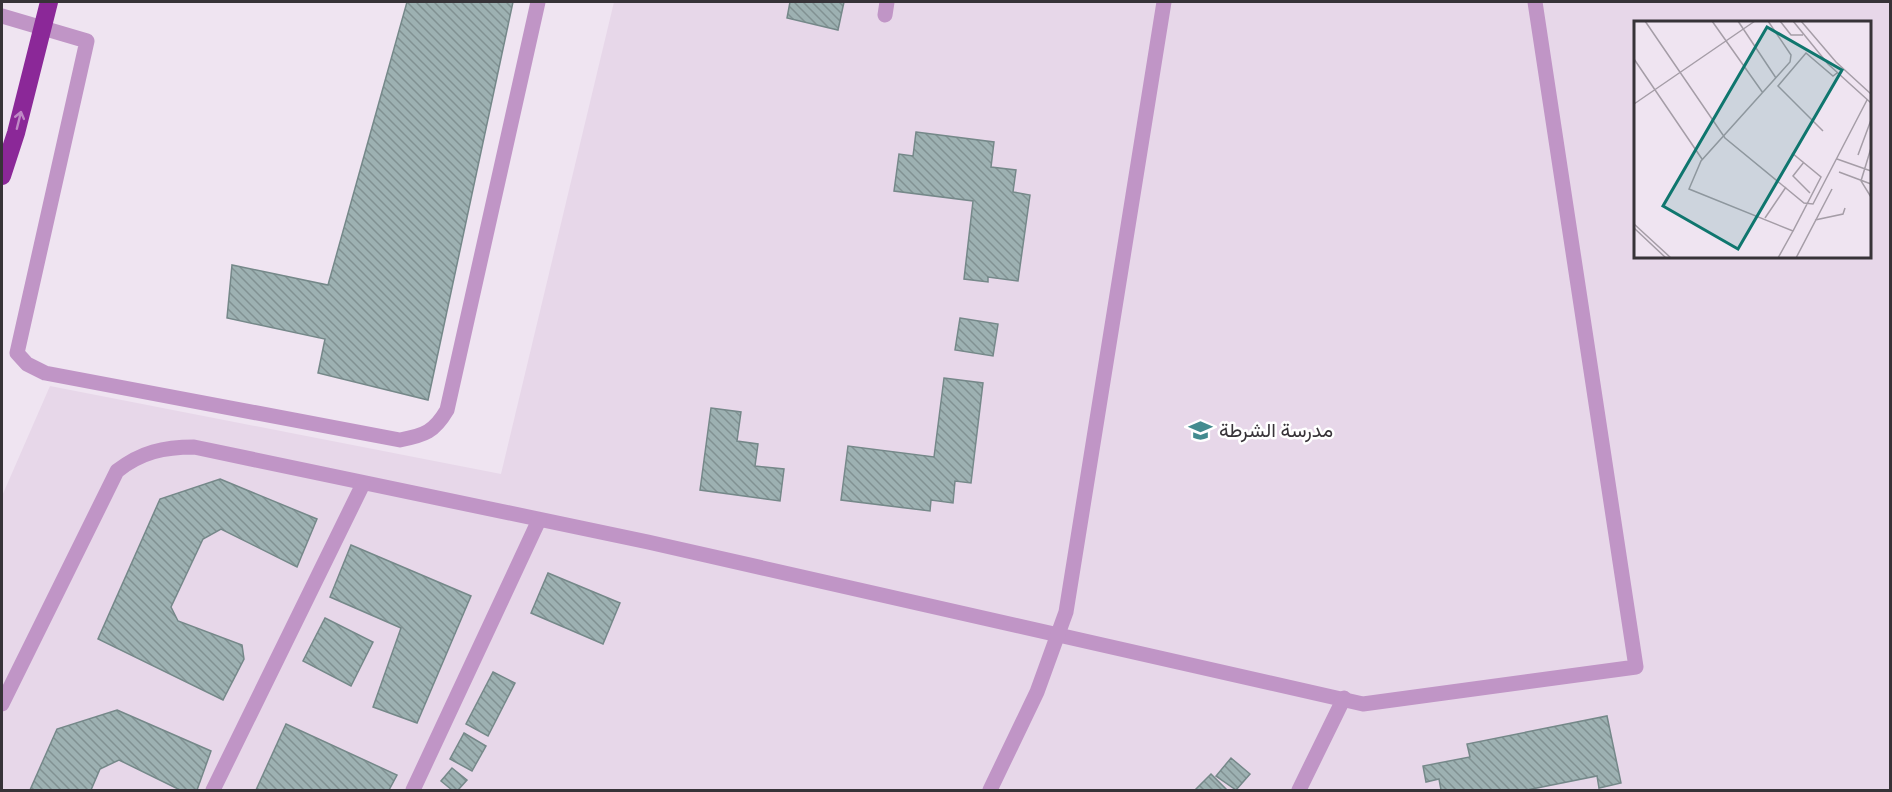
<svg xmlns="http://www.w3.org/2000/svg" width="1892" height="792" font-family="'Zilla Slab',Vazirmatn,serif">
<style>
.built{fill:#e7d7e9;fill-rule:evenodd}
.building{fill:url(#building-back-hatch);stroke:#758889;stroke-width:1.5}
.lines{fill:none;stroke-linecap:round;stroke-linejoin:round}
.minor{stroke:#c095c6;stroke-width:15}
.highway{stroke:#8b2898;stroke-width:18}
.oneway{stroke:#bf89c6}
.labels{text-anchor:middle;stroke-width:5;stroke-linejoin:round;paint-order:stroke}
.poi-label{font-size:20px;fill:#373338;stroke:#fff;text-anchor:start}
.inset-road{fill:none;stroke:#a59da7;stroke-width:1.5}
.view{fill:#0f766e;fill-opacity:0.15;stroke:#0f766e;stroke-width:3}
.inset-edge{fill:none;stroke:#373338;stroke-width:3}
</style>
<defs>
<pattern id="building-back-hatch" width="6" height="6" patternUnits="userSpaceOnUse" patternTransform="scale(1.5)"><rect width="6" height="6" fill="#9db1b2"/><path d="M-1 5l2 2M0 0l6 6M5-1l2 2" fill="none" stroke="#819192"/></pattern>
</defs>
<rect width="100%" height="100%" fill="#efe4f1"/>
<path class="built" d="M 614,2 L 1890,2 L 1890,790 L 2,790 L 2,496 L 50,386 L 501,474 ZM 1636,22 L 1870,22 L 1870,256 L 1636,256 Z"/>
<g class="building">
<polygon points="407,2 513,2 428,400 318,373 325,339 227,318 232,265 328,285"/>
<polygon points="790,2 844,2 838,30 787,18"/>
<polygon points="916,132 994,142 991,167 1016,170 1013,192 1030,195 1018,281 988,277 988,282 964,279 973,201 894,191 899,154 913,156"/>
<polygon points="960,318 998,324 993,356 955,350"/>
<polygon points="944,378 983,383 971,483 955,481 953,503 931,500 930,511 841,500 848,446 934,457"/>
<polygon points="711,408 741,412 737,441 758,444 755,466 784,469 780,501 700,490"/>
<polygon points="220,479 317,519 297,567 221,529 203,539 171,607 178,621 242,645 244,659 223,700 98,639 160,499"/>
<polygon points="351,545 471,596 417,723 373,707 401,628 330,597"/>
<polygon points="548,573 620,603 603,644 531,613"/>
<polygon points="325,618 373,642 351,686 303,661"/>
<polygon points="493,672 515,683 488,736 466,724"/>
<polygon points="117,710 211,751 197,790 180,790 119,760 100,769 91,790 30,790 57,729"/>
<polygon points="1607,716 1621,783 1599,788 1597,776 1527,790 1441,790 1439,779 1426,782 1423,766 1470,757 1467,744"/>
<polygon points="286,724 397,775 389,790 256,790"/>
<polygon points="464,733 486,746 472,771 450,759"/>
<polygon points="1231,758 1250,774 1236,790 1216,776"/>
<polygon points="452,768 467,780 458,790 452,790 441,781"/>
<polygon points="1211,774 1227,790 1195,790"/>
</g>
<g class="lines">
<g class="minor">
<polyline points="885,15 887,2"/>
<path d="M 2,16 L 87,41 L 17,353 L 27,364 L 45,373 L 400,440 C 425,435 434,432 447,410 L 538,2"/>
<path d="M 2,704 L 117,471 C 141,452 164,447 194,447 L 648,542 L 1363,704 L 1636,667 L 1535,2"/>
<polyline points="213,790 363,484"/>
<polyline points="413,790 539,520"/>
<polyline points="990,790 1037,692 1066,612 1164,2"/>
<polyline points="1299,790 1344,698"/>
</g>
<polyline class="highway" points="2,176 16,133 49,2"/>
</g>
<defs><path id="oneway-shaft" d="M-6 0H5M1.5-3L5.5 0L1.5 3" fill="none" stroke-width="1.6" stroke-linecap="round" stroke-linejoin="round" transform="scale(1.5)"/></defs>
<use class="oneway" href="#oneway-shaft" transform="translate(19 120) rotate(-76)"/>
<defs>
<symbol id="university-bare" viewBox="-9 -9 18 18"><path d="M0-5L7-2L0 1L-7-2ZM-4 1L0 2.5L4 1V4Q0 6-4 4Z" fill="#438b8f" stroke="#fff" stroke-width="2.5" paint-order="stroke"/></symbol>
</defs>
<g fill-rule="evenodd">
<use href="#university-bare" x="1184" y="414" width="33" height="33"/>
</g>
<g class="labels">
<g class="poi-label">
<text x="1219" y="437">مدرسة الشرطة</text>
</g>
</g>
<g transform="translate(1634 21)">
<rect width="237" height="237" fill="#efe4f1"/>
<path class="inset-road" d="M 11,0 L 91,117 L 170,182 L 179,183 L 233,79M 78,0 L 129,72M 104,0 L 142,57M 134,0 L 157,34 L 156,41 L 67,140 L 55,168 L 159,210 L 187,156 L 158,132M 146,0 L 157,14 L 169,14M 159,0 L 194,43 L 237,82M 167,0 L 202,41 L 237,73M 0,38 L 68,138M 0,83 L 121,0M 189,110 L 144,65 L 172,32 L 199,55 L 203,52M 237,127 L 227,160 L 237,176M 224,134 L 237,99M 203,138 L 237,150M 170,141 L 159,155 L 176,172M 205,151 L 237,163M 131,197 L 152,166M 181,199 L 209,193 L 211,187M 0,203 L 37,237M 0,207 L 32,237M 144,237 L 159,210M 162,237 L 198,168"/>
<path class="view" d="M 133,6 L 208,49 L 104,228 L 29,185 Z"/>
<rect width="237" height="237" class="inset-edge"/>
</g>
<rect width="1892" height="792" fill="none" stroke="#373338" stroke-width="6"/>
</svg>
